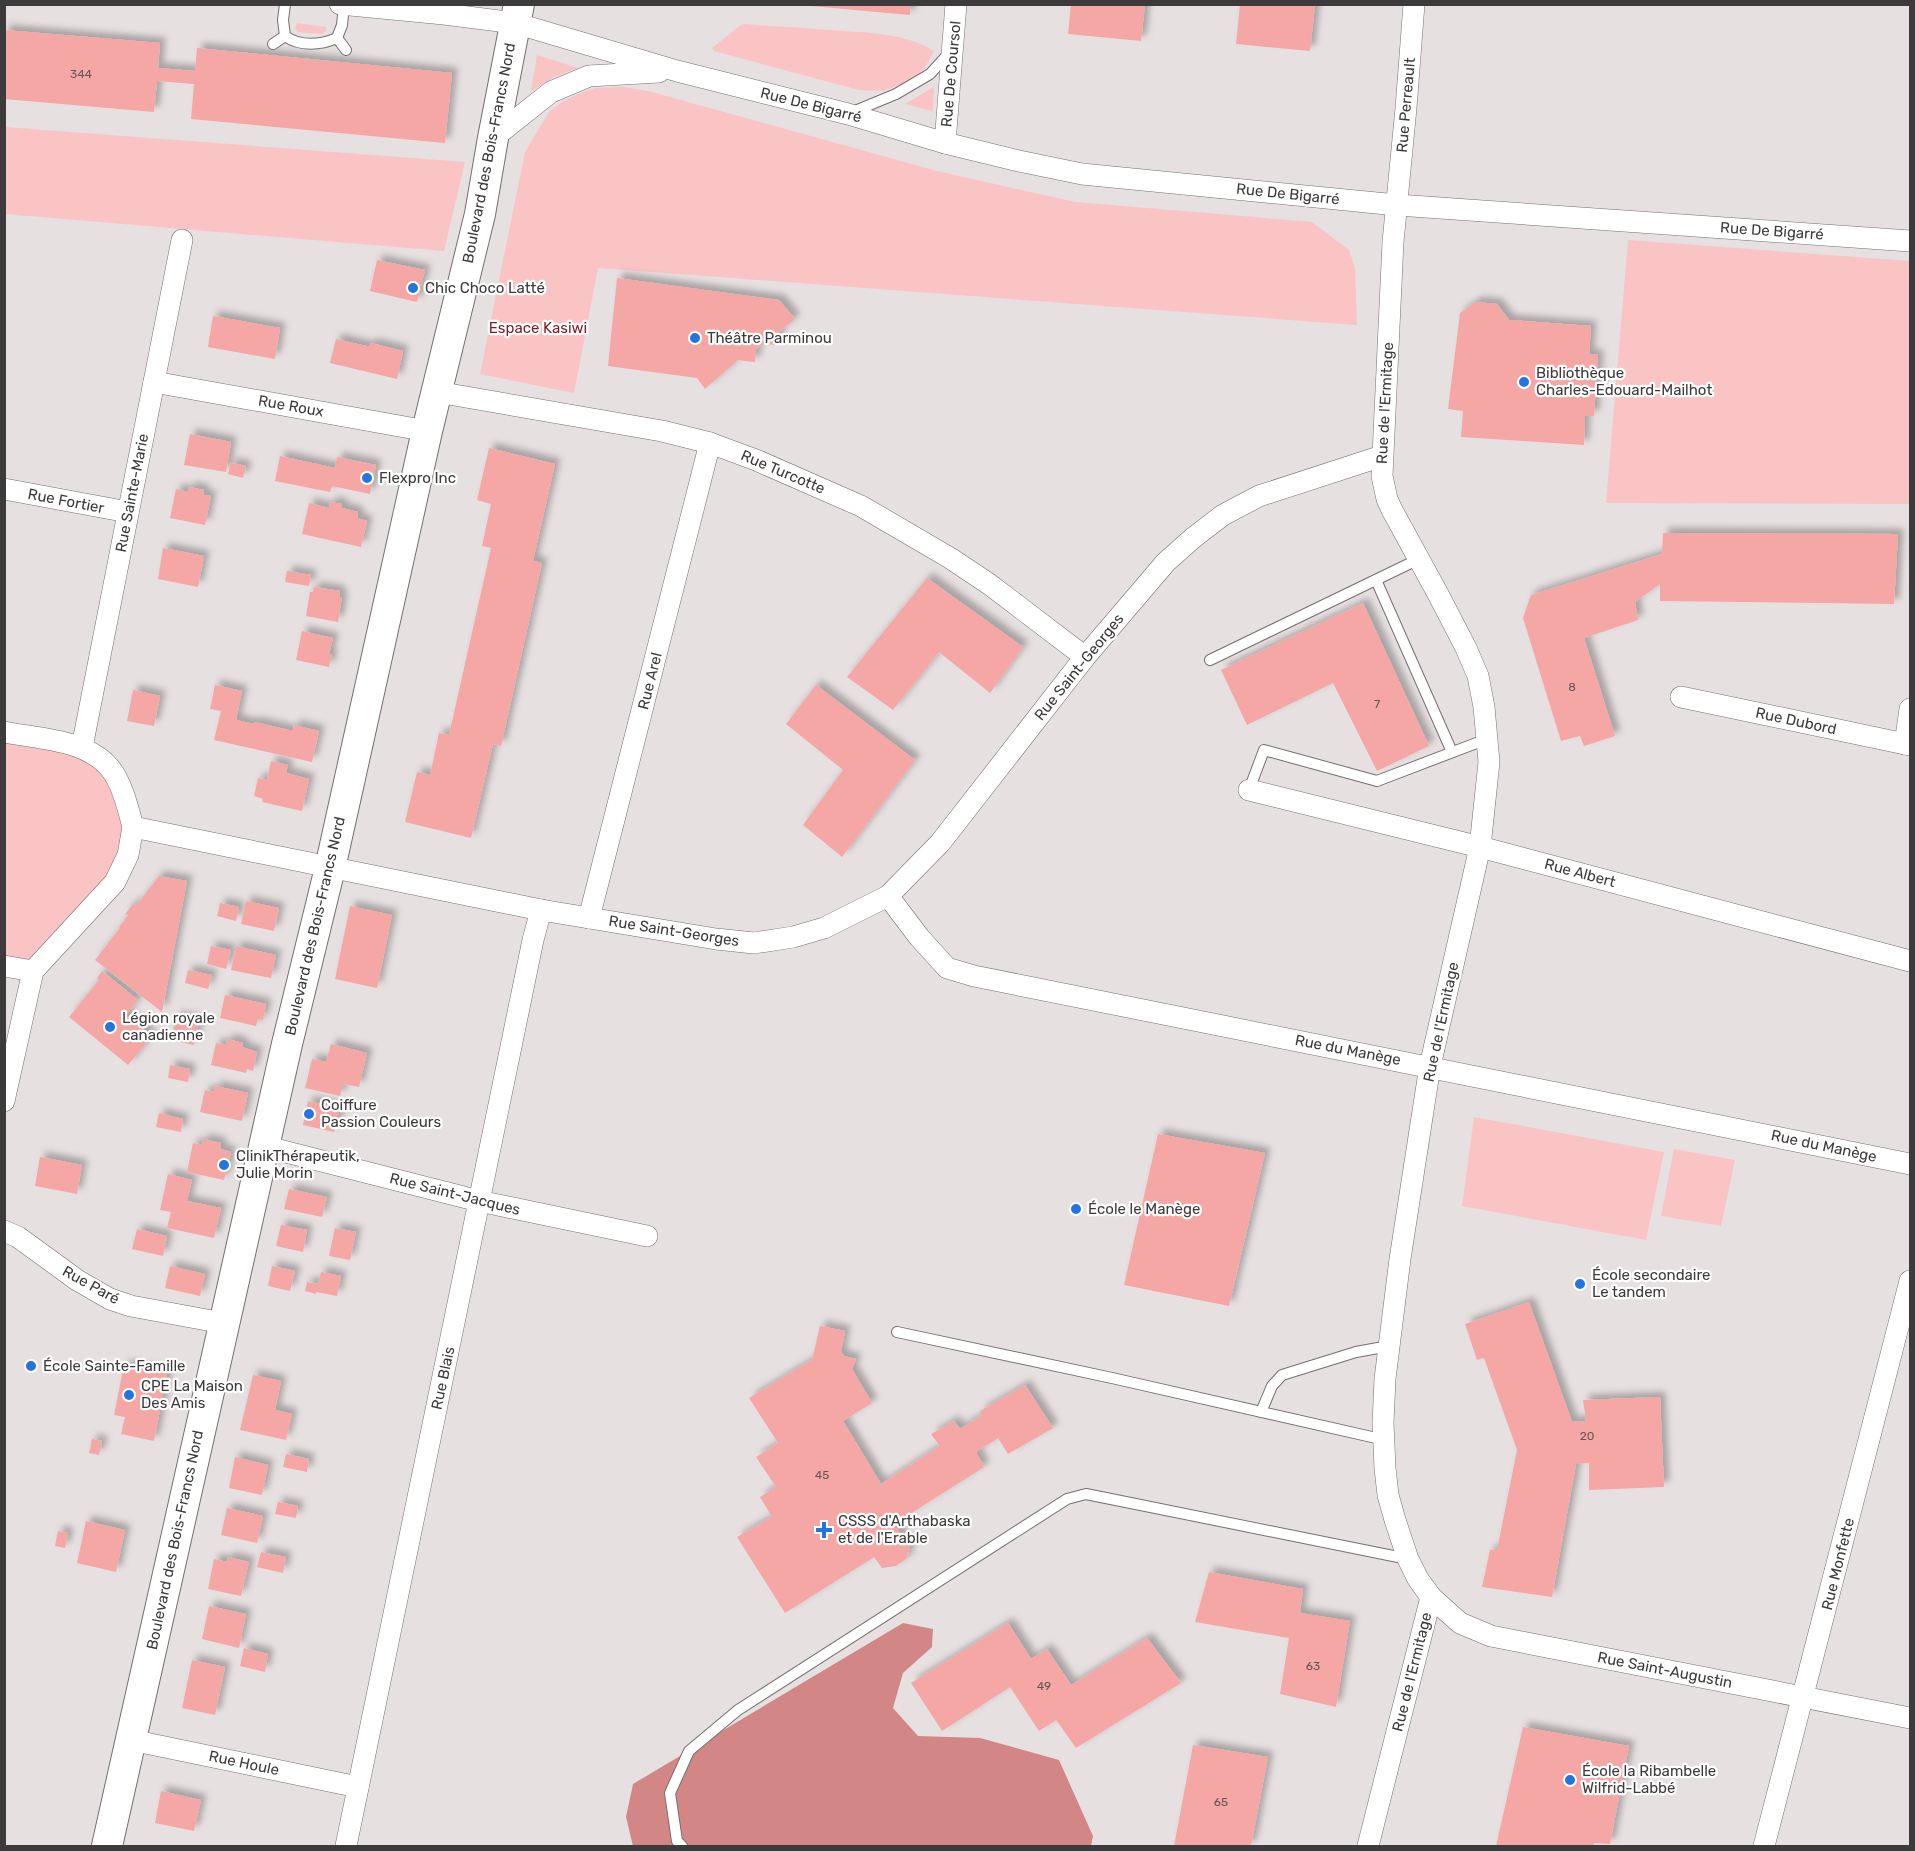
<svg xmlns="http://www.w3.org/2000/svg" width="1915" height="1851" font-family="Rubik,sans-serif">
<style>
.green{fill:#f9c4c3}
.forest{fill:#d28686}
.building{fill:#f5a7a6;filter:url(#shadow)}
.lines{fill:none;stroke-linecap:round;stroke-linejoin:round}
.lane-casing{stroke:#756f6f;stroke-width:12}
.street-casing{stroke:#756f6f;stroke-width:22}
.secondary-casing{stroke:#756f6f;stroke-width:32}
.lane{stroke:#fff;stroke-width:10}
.street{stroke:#fff;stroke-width:21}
.secondary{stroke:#fff;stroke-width:30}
.poi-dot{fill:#2376e0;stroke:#fff;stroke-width:2}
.labels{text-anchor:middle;stroke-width:4.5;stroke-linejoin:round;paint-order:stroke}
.number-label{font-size:12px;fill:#6a5555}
.street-label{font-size:15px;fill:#3c3a3a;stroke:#fff}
.poi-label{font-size:15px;fill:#3c3a3a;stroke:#fff;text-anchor:start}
.park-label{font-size:15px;fill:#781e27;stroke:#fff}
</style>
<defs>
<filter id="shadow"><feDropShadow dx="5.5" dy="-5.5" stdDeviation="3" flood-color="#0004"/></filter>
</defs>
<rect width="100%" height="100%" fill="#e7e0e0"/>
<g class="green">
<polygon points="297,23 326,27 326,31 322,34 298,32 295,28"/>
<path d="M 742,24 C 771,26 801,28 830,30 C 865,33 904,32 934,51 L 924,69 L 902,84 L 883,91 L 859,90 L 714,51 L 712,48 Z"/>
<polygon points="537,55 578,68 554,77 531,91"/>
<polygon points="623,87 648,91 937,171 1075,202 1312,222 1349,250 1355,268 1357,325 598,268 574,393 480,374 525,152 549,112 562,102 580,93 596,88"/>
<polygon points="934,87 933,111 905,104"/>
<polygon points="5,127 465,162 444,251 5,214"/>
<polygon points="1628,240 1910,261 1910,504 1606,503"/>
<polygon points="4,732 82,747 125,797 128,855 33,971 5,966"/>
<polygon points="1474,1117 1664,1152 1646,1240 1462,1206"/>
<polygon points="1674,1149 1735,1160 1721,1226 1661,1216"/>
</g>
<polygon class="forest" points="903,1623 933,1629 932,1647 903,1673 893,1708 918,1736 980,1738 1059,1760 1093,1836 1091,1846 633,1846 626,1817 633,1784"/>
<g class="building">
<polygon points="812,4 911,4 910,15 811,6"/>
<polygon points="1071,4 1145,4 1141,41 1068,34"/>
<polygon points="1240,4 1315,4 1310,51 1236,44"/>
<polygon points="4,30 160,43 158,68 195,71 197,48 452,73 445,143 191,119 194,84 157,81 154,112 4,99"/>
<polygon points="377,260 425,270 417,302 370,291"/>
<polygon points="617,278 779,300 795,319 779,332 778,345 764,344 756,349 755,362 738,360 705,389 697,378 608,366"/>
<polygon points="1476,302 1497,304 1509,320 1591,326 1589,354 1598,355 1594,416 1585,416 1584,445 1461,437 1463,411 1448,409 1460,313"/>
<polygon points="213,316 280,328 275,359 208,347"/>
<polygon points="336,339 370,347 371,343 403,351 397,379 330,363"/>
<polygon points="190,434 231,442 226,472 184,465"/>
<polygon points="489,448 555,464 533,561 542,563 501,746 493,744 471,838 405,822 417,772 430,775 439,733 449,735 491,548 482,546 491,504 477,500"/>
<polygon points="280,456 335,468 337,457 376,465 370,494 332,486 330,492 275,481"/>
<polygon points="231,463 246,466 243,478 228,474"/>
<polygon points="189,487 204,490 203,495 211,496 205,525 170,518 176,489 188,492"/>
<polygon points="330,502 342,504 342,508 358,512 357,518 367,521 361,547 302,534 309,503 329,508"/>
<polygon points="1663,533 1898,534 1894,604 1660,601 1660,584 1635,602 1638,620 1584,638 1615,736 1584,746 1580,736 1561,741 1523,618 1531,595 1662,554"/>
<polygon points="163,548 204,556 198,587 158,579"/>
<polygon points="287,571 311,575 309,586 285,582"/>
<polygon points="927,578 1023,647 990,693 939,652 893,710 847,677"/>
<polygon points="314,587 340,591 339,597 342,597 338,622 306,616 310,592 313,592"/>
<polygon points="1363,603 1429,746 1377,771 1333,683 1247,725 1221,670"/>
<polygon points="302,631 333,638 329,654 332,654 329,667 296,660"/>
<polygon points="215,685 242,691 236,720 254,724 255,722 293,731 294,725 319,731 312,762 214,740 221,711 210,709"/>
<polygon points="816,685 915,760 842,857 803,825 843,770 786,724"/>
<polygon points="133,690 160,696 154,726 127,721"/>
<polygon points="271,761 288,765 286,773 309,779 302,811 262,802 263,799 254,796 258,778 267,780"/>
<polygon points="159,876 187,881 162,1012 95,960 120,928 119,927 128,915 125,914 133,904 136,906"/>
<polygon points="246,901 279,908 274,931 241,924"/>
<polygon points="220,903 239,907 236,921 217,916"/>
<polygon points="350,906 392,915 377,988 335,979"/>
<polygon points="211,946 231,950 226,969 207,964"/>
<polygon points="236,946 276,955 271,978 231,970"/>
<polygon points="188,970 212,975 208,989 185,983"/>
<polygon points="102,971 138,1000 126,1015 152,1036 128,1065 69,1017 99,980 97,978"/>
<polygon points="225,995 266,1004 263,1020 258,1019 256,1026 220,1018"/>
<polygon points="176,1016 199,1021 194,1045 171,1040"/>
<polygon points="227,1039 243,1043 242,1047 257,1052 253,1071 247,1069 246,1073 211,1065 216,1043 226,1045"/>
<polygon points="331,1044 367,1053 359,1087 343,1084 340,1096 305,1088 312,1059 326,1062"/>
<polygon points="170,1065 190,1069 188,1082 168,1078"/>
<polygon points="215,1086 248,1093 242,1121 200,1112 205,1090 214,1092"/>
<polygon points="308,1101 340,1108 334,1132 303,1125"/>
<polygon points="159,1113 183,1119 181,1132 156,1127"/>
<polygon points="1158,1134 1265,1153 1229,1306 1124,1285"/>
<polygon points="203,1139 221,1143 220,1149 231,1152 224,1180 187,1172 193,1143 202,1145"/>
<polygon points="40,1157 82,1165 77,1194 35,1186"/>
<polygon points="168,1174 192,1180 187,1201 221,1208 214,1238 167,1228 171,1212 160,1210"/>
<polygon points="289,1189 327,1197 322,1217 284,1209"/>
<polygon points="281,1225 307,1230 303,1252 276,1246"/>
<polygon points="335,1228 356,1232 350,1260 329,1256"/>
<polygon points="137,1229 167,1236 163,1256 132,1249"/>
<polygon points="170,1266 205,1274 200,1296 165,1288"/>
<polygon points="272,1266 295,1271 290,1291 268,1286"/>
<polygon points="321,1272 341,1276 337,1296 316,1292 316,1294 305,1291 307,1282 318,1284"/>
<polygon points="1529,1302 1572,1422 1586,1421 1583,1400 1660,1397 1664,1487 1589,1490 1589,1463 1576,1464 1552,1597 1482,1587 1490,1550 1497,1550 1517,1450 1484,1358 1477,1360 1465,1324"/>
<polygon points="820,1326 845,1331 841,1352 844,1356 856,1359 852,1369 872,1403 843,1421 881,1484 940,1446 931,1434 954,1421 960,1429 982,1415 980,1411 1025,1385 1053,1428 1008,1454 998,1438 976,1452 984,1467 894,1524 910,1547 907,1558 896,1566 882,1568 874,1557 785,1613 737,1537 772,1517 760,1497 776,1487 756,1457 778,1443 749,1398 812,1360"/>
<polygon points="124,1365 167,1374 154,1441 121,1434 125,1417 114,1415"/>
<polygon points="253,1375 281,1381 275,1410 292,1414 286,1440 240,1430"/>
<polygon points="92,1439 102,1441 99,1455 89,1453"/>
<polygon points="286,1454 309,1459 307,1472 283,1467"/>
<polygon points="235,1457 268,1465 262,1495 229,1488"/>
<polygon points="278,1502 298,1506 296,1518 275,1514"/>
<polygon points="227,1508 263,1516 257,1543 221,1535"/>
<polygon points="86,1521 125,1530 116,1572 77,1563"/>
<polygon points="58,1531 68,1533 65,1548 55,1546"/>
<polygon points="261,1552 286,1557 283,1573 257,1567"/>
<polygon points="228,1557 249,1562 241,1596 208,1589 214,1559 227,1562"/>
<polygon points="1209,1572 1303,1589 1300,1613 1350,1621 1336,1707 1280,1694 1289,1638 1195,1622"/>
<polygon points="209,1606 246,1614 239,1648 202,1639"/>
<polygon points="1008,1623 1031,1659 1047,1649 1071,1685 1147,1638 1181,1683 1076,1748 1056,1720 1039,1731 1010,1687 942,1731 911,1683"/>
<polygon points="244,1648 268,1654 265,1672 240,1666"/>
<polygon points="192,1660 225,1667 215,1715 182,1708"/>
<polygon points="1523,1727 1629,1746 1610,1844 1594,1843 1593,1846 1496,1846"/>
<polygon points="1193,1745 1268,1757 1251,1846 1174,1846"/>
<polygon points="161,1791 201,1800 194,1831 155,1823"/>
</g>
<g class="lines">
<defs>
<g id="lane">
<path d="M 285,4 L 283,20 L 285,36 C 300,47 321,45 337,38 L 342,25 L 344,5"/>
<polyline points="337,38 346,50"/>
<polyline points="273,44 285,36"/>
<polyline points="850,113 896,94 930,74 950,52"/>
<polyline points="1376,580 1452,752"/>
<polyline points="1210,660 1419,559"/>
<polyline points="1249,790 1264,750 1377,781 1487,739"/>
<polyline points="897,1332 1112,1378 1385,1440"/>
<polyline points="1261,1412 1272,1386 1282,1375 1356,1352 1389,1346"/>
<polyline points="682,1846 677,1841 670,1793 689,1751 738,1710 1067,1499 1086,1494 1408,1559"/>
</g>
<g id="street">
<polyline points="340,4 444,14 515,23 677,71 848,114 945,143 1019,161 1082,174 1397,205 1910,241"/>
<polyline points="1414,4 1406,108 1393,242 1382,476 1387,499 1392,510 1438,594 1466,648 1478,676 1484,707 1489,762 1480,847 1430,1066 1400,1259 1385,1379 1383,1423 1385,1468 1388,1495 1395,1520 1408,1559 1418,1579 1431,1597 1460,1623 1491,1636 1910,1718"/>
<polyline points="493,138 551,92 589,76 659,72"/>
<polyline points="945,143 956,4"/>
<polyline points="154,382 427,431"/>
<polyline points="437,392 662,431 710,443 756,460 861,506 950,558 989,584 1085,657"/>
<polyline points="4,489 128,512"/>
<polyline points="1681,697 1910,745"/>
<path d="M 4,732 C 39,739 84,739 109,767 C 122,782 128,808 133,827 L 541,910 L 716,939 L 754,943 L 793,937 L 824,928 L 888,896 L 940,843 L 1085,657 L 1166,562 L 1193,538 L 1223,515 L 1259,496 L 1382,456"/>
<polyline points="1905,744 1910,709"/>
<polyline points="82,747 182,240"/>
<polyline points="1249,790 1480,847 1910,961"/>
<polyline points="888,896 919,937 947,968 974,976 1910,1164"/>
<polyline points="589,918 710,443"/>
<polyline points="4,966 33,971"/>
<polyline points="4,1101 33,971 115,882 128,855 133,827"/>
<polyline points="263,1146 479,1201 647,1236"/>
<polyline points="4,1231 18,1237 77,1280 110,1299 131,1306 223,1323"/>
<polyline points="131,1740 358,1787"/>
<polyline points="346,1846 533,940 541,910"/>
<polyline points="1368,1846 1431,1597"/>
<polyline points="1764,1846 1910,1281"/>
</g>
<polyline id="secondary" points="107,1846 287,1044 330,868 427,431 480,214 493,138 519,4"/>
</defs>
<use href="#lane" class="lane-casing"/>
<use href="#street" class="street-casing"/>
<use href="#secondary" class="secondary-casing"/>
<use href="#lane" class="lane"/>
<use href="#street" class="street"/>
<use href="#secondary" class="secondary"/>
</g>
<g class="poi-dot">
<circle cx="413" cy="288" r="6"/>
<circle cx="695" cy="338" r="6"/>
<circle cx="1524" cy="382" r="6"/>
<circle cx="367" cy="478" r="6"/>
<circle cx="110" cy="1027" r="6"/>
<circle cx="309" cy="1114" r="6"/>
<circle cx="224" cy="1165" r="6"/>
<circle cx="1076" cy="1209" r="6"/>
<circle cx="1580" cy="1284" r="6"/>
<circle cx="31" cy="1366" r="6"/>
<circle cx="129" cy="1395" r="6"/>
<path d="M821 1521h6v6h6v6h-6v6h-6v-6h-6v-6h6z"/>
<circle cx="1570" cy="1780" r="6"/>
</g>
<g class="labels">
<g class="number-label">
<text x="81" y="78">344</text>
<text x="1572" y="691">8</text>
<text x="1377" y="708">7</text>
<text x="1587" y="1440">20</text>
<text x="822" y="1479">45</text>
<text x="1313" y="1670">63</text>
<text x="1044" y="1690">49</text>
<text x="1221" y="1806">65</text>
</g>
<g class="street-label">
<text transform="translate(951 74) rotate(-85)" y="5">Rue De Coursol</text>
<text transform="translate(811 105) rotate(14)" y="5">Rue De Bigarré</text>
<text transform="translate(1406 105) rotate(-85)" y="5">Rue Perreault</text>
<text transform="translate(489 153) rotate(-79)" y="5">Boulevard des Bois-Francs Nord</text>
<text transform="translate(1288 194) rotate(6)" y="5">Rue De Bigarré</text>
<text transform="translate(1772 231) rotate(4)" y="5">Rue De Bigarré</text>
<text transform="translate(1385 403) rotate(-87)" y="5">Rue de l'Ermitage</text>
<text transform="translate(291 406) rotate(10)" y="5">Rue Roux</text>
<text transform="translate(783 472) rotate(23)" y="5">Rue Turcotte</text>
<text transform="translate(132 493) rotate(-79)" y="5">Rue Sainte-Marie</text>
<text transform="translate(66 501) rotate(11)" y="5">Rue Fortier</text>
<text transform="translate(1079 667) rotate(-51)" y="5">Rue Saint-Georges</text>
<text transform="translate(650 681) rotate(-76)" y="5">Rue Arel</text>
<text transform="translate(1796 721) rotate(12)" y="5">Rue Dubord</text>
<text transform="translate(1580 873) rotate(15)" y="5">Rue Albert</text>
<text transform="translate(315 926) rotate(-77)" y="5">Boulevard des Bois-Francs Nord</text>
<text transform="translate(674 931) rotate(9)" y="5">Rue Saint-Georges</text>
<text transform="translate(1441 1022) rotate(-78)" y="5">Rue de l'Ermitage</text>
<text transform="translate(1348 1050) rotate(11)" y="5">Rue du Manège</text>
<text transform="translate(1824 1146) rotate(12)" y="5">Rue du Manège</text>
<text transform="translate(455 1194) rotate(14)" y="5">Rue Saint-Jacques</text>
<text transform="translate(91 1285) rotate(29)" y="5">Rue Paré</text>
<text transform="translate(443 1378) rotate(-78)" y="5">Rue Blais</text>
<text transform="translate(175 1540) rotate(-78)" y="5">Boulevard des Bois-Francs Nord</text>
<text transform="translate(1838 1564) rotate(-76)" y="5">Rue Monfette</text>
<text transform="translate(1665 1670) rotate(11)" y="5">Rue Saint-Augustin</text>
<text transform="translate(1412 1672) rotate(-76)" y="5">Rue de l'Ermitage</text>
<text transform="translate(244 1763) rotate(12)" y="5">Rue Houle</text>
</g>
<g class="poi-label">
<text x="425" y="293">Chic Choco Latté</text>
<text x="707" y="343">Théâtre Parminou</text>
<text x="1536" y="378">Bibliothèque<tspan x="1536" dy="17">Charles-Edouard-Mailhot</tspan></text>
<text x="379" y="483">Flexpro Inc</text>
<text x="122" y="1023">Légion royale<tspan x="122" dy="17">canadienne</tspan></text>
<text x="321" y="1110">Coiffure<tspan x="321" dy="17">Passion Couleurs</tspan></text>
<text x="236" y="1161">ClinikThérapeutik,<tspan x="236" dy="17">Julie Morin</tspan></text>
<text x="1088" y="1214">École le Manège</text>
<text x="1592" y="1280">École secondaire<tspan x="1592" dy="17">Le tandem</tspan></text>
<text x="43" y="1371">École Sainte-Famille</text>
<text x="141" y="1391">CPE La Maison<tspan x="141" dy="17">Des Amis</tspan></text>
<text x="838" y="1526">CSSS d'Arthabaska<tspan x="838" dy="17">et de l'Erable</tspan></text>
<text x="1582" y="1776">École la Ribambelle<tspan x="1582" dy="17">Wilfrid-Labbé</tspan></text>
</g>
<g class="park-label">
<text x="538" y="333">Espace Kasiwi</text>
</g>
</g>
<rect width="1915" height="1851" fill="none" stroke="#3c3a3a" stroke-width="12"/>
</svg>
